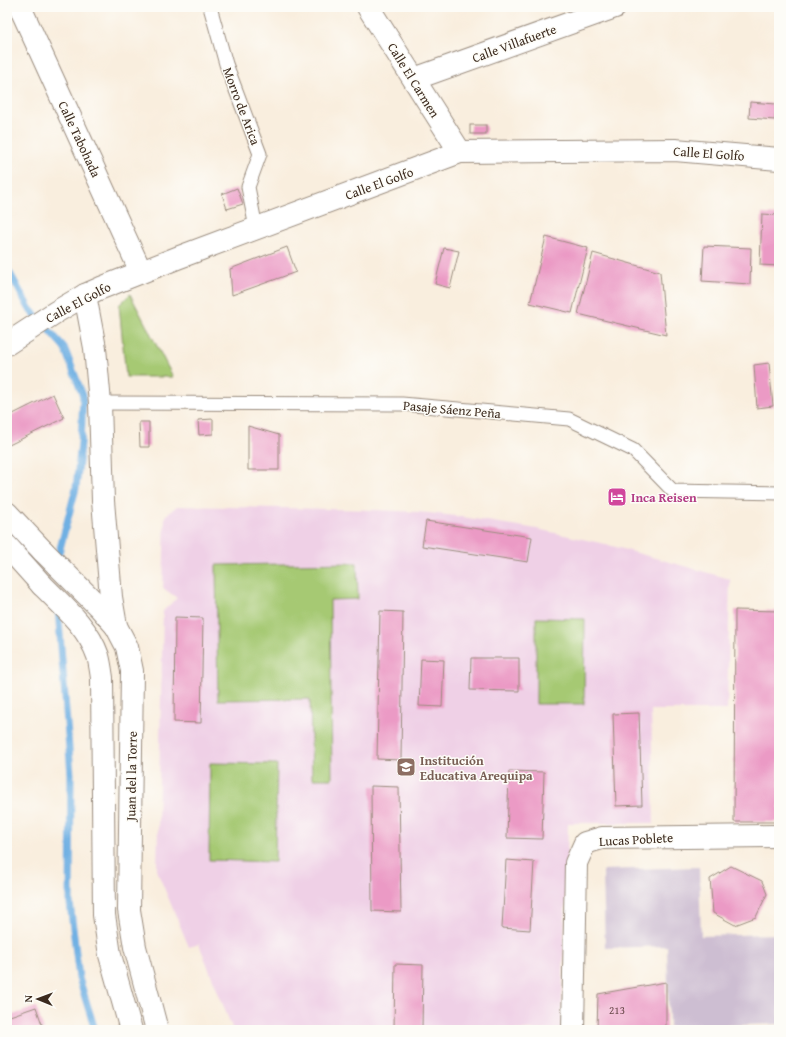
<svg xmlns="http://www.w3.org/2000/svg" width="786" height="1037" font-family="'Gentium Book Plus',serif">
<style>
.built{fill:#efd0e6}
.industrial{fill:#cdbed2}
.green{fill:#a6c973;stroke:#707a48}
.lines{fill:none;stroke-linecap:round;stroke-linejoin:round}
.stream{stroke:#70b0e3;stroke-width:7}
.building{fill:#eb9ac5}
.service-casing{stroke:#9a8c7e;stroke-width:15}
.minor-casing{stroke:#9a8c7e;stroke-width:24}
.secondary-casing{stroke:#9a8c7e;stroke-width:24}
.primary-casing{stroke:#9a8c7e;stroke-width:24}
.service{stroke:#fff;stroke-width:13}
.minor{stroke:#fff;stroke-width:22}
.secondary{stroke:#fff;stroke-width:22}
.primary{stroke:#fff;stroke-width:22}
.labels{text-anchor:middle;stroke-width:3;stroke-linejoin:round;paint-order:stroke}
.number-label{font-size:11px;fill:#674648}
.street-label{font-size:13px;fill:#3b2a1e;stroke:#fdfcf7}
.hotel-label{font-size:13px;font-weight:bold;fill:#b23c85;stroke:#fdfcf7;text-anchor:start}
.education-label{font-size:13px;font-weight:bold;fill:#785e54;stroke:#fdfcf7;text-anchor:start}
</style>
<rect width="100%" height="100%" fill="#fdfcf7"/>
<filter id="ink" filterUnits="userSpaceOnUse"><feTurbulence type="fractalNoise" baseFrequency=".025" numOctaves="2"/><feDisplacementMap in="SourceGraphic" scale="8" xChannelSelector="R" yChannelSelector="G"/><feConvolveMatrix kernelMatrix="1 2 1 2 8 2 1 2 1" color-interpolation-filters="sRGB"/></filter>
<filter id="wash" filterUnits="userSpaceOnUse"><feTurbulence type="fractalNoise" baseFrequency=".012" numOctaves="4" result="noise"/><feDisplacementMap in="SourceGraphic" scale="16" xChannelSelector="R" yChannelSelector="G"/><feGaussianBlur stdDeviation="0.9" result="paint"/><feColorMatrix in="noise" values="0 0 0 0 0 0 0 0 0 0 0 0 0 0 0 0 0 1.4 0 .05"/><feComposite in="paint" operator="in"/></filter>
<g filter="url(#wash)">
<rect width="100%" height="100%" fill="#f9eede"/>
<polygon class="built" points="177,506 377,510 419,512 456,516 537,529 605,544 730,579 727,710 651,710 654,823 568,823 561,1030 233,1030 199,944 189,947 157,871 163,611 177,598 163,588 165,516"/>
<polygon class="industrial" points="699,867 701,936 779,934 779,1024 669,1027 667,946 605,948 603,870"/>
<g class="green">
<polygon points="130,294 173,377 126,377 119,305"/>
<polygon points="357,563 358,599 330,600 332,779 312,779 310,699 218,700 216,565"/>
<polygon points="536,618 585,619 584,704 536,704"/>
<polygon points="210,763 277,764 275,862 209,860"/>
</g>
<g class="lines">
<g class="stream">
<polyline points="7,268 29,308 64,347 83,396 81,443 76,488 57,560"/>
<polyline points="58,609 71,774 70,903 79,978 95,1030"/>
</g>
</g>
<g id="blocks">
<g class="building">
<polygon points="750,102 776,104 775,120 749,118"/>
<rect x="470" y="125" width="16" height="9"/>
<polygon points="237,188 243,204 227,209 222,194"/>
<polygon points="762,214 779,215 779,266 760,265"/>
<polygon points="546,237 588,248 572,313 530,303"/>
<polygon points="704,246 751,248 750,284 702,281"/>
<polygon points="287,247 296,272 232,295 230,269"/>
<polygon points="444,248 459,251 450,288 435,284"/>
<polygon points="593,253 660,272 666,335 578,314"/>
<polygon points="769,363 773,406 757,408 754,365"/>
<polygon points="53,394 64,418 7,446 7,417"/>
<polygon points="213,419 213,434 199,435 198,420"/>
<polygon points="139,422 149,422 149,447 140,447"/>
<polygon points="248,426 279,435 279,470 248,470"/>
<polygon points="426,521 532,537 528,562 422,546"/>
<polygon points="735,610 779,611 779,822 734,822"/>
<polygon points="380,611 403,612 401,760 377,759"/>
<polygon points="175,617 203,618 201,723 174,722"/>
<polygon points="471,658 519,658 519,691 470,690"/>
<polygon points="421,659 444,660 442,707 419,706"/>
<polygon points="639,713 642,805 616,806 613,714"/>
<polygon points="509,771 544,772 542,839 507,838"/>
<polygon points="371,786 399,787 401,912 372,911"/>
<polygon points="506,860 534,862 530,930 502,928"/>
<polygon points="731,866 762,881 767,894 756,917 735,925 713,913 710,879"/>
<polygon points="395,964 423,965 422,1030 394,1030"/>
<polygon points="666,982 666,1030 597,1030 598,994"/>
<polygon points="36,1007 44,1030 7,1030 7,1017"/>
</g>
</g>
</g>
<g filter="url(#ink)">
<use href="#blocks" fill-opacity="0" stroke="#9a8c7e" stroke-width="1"/>
<g class="lines">
<defs>
<g id="service">
<polyline points="210,7 226,64 260,154 248,187 256,228"/>
<polyline points="100,403 402,404 569,419 633,450 673,491 779,493"/>
</g>
<g id="minor">
<polyline points="20,7 141,272"/>
<polyline points="368,7 460,152"/>
<polyline points="414,79 615,7"/>
<polyline points="7,344 56,312 85,295 101,288 177,258 460,152 675,150 779,159"/>
<polyline points="573,1030 576,863 585,843 602,838 779,836"/>
</g>
<g id="secondary">
<polyline points="7,513 43,551"/>
<polyline points="7,546 42,585"/>
</g>
<g id="primary">
<polyline points="85,295 95,348 100,403 103,501 111,597 116,626"/>
<polyline points="43,551 100,608 116,626 127,647 132,671 129,910 135,947 157,1030"/>
<path d="M 42,585 C 63,606 88,627 98,656 C 100,663 101,671 102,678 L 104,915 L 110,955 L 131,1030"/>
</g>
</defs>
<use href="#service" class="service-casing"/>
<use href="#minor" class="minor-casing"/>
<use href="#secondary" class="secondary-casing"/>
<use href="#primary" class="primary-casing"/>
<use href="#service" class="service"/>
<use href="#minor" class="minor"/>
<use href="#secondary" class="secondary"/>
<use href="#primary" class="primary"/>
</g>
</g>
<defs>
<symbol id="hotel-square" viewBox="-11 -11 22 22"><rect x="-9" y="-9" width="18" height="18" rx="4" fill="#d1479c" stroke="#fdfcf7"/><path d="M-6-4.5h1.5V1H6V5H4.5V3h-9V5H-6ZM-4 0a1.8 1.8 0 1 1 3.6 0ZM.5 0V-2.5h3Q6-2.5 6 0Z" fill="#fff"/></symbol>
<symbol id="school-square" viewBox="-11 -11 22 22"><rect x="-9" y="-9" width="18" height="18" rx="4" fill="#8d6e63" stroke="#fdfcf7"/><path d="M0-5L7-2L0 1L-7-2ZM-4 1L0 2.5L4 1V4Q0 6-4 4Z" fill="#fff"/></symbol>
</defs>
<g fill-rule="evenodd">
<use href="#hotel-square" x="606" y="486" width="22" height="22"/>
<use href="#school-square" x="395" y="756" width="22" height="22"/>
</g>
<g class="labels">
<g class="number-label">
<text x="617" y="1014">213</text>
</g>
<g class="street-label">
<text transform="translate(514 43) rotate(-20)" y="5">Calle Villafuerte</text>
<text transform="translate(414 80) rotate(58)" y="5">Calle El Carmen</text>
<text transform="translate(242 106) rotate(69)" y="5">Morro de Arica</text>
<text transform="translate(80 139) rotate(65)" y="5">Calle Tabohada</text>
<text transform="translate(709 153) rotate(4)" y="5">Calle El Golfo</text>
<text transform="translate(379 183) rotate(-20)" y="5">Calle El Golfo</text>
<text transform="translate(78 302) rotate(-28)" y="5">Calle El Golfo</text>
<text transform="translate(452 409) rotate(5)" y="5">Pasaje Sáenz Peña</text>
<text transform="translate(131 776) rotate(-89)" y="5">Juan del la Torre</text>
<text transform="translate(636 839) rotate(-3)" y="5">Lucas Poblete</text>
</g>
<g class="hotel-label">
<text x="631" y="502">Inca Reisen</text>
</g>
<g class="education-label">
<text x="420" y="765">Institución<tspan x="420" dy="15">Educativa Arequipa</tspan></text>
</g>
</g>
<rect width="786" height="1037" fill="none" stroke="#fdfcf7" stroke-width="24"/>
<g transform="translate(38 999) rotate(271)" stroke="#fdfcf7" stroke-width="3" paint-order="stroke">
<path d="M0-3L7 15L0 10L-7 15Z" fill="#3b2a1e"/>
<text y="-6" font-size="11" font-weight="bold" text-anchor="middle" fill="#3b2a1e">N</text>
</g>
</svg>
